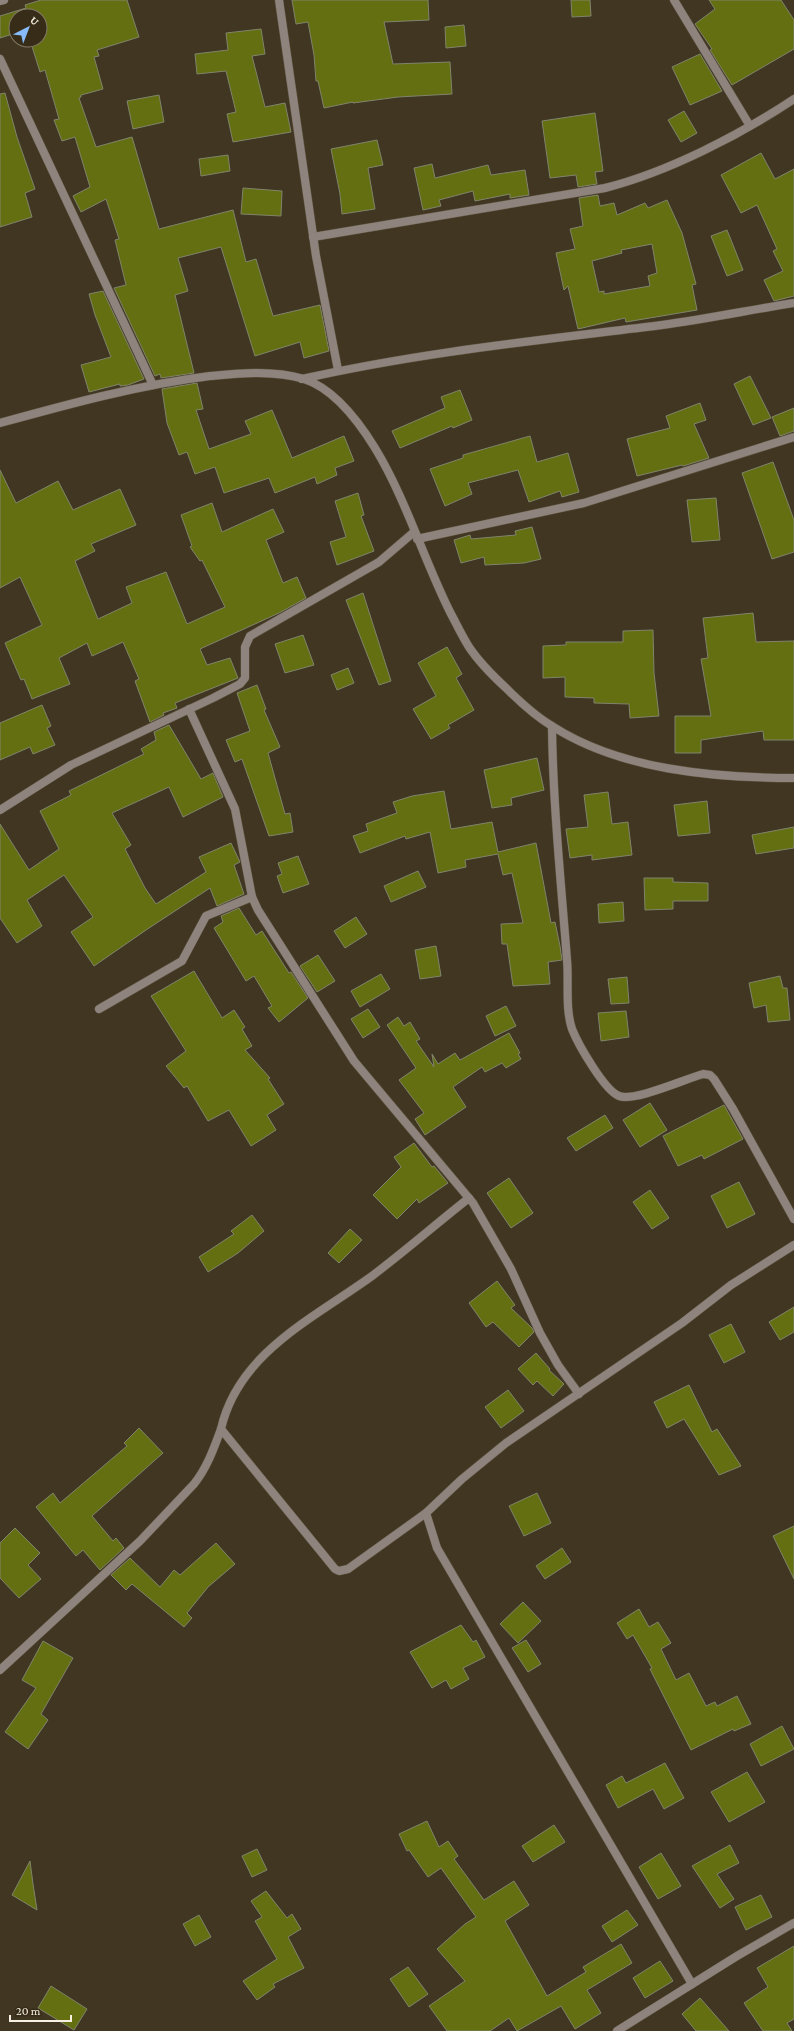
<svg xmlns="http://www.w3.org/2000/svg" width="794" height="2031" font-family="'Crimson Pro',serif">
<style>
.building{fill:#646f12;stroke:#7f846b;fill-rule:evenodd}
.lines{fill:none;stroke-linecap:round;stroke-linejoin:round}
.minor-casing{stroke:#5e5440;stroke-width:9}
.tertiary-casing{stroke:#5e5440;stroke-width:9}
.minor{stroke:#8e837d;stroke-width:8}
.tertiary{stroke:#8e837d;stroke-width:8}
</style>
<rect width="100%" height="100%" fill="#413621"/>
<g class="building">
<polygon points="41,0 127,0 139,37 97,50 99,56 94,57 103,89 81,95 81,97 79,98 96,147 132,137 159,229 233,210 246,262 256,259 273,316 320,305 329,351 304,358 300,342 255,356 221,247 178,258 188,291 175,295 194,373 161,378 160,374 155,376 114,288 126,285 115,240 119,239 106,199 81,212 73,196 90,187 75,137 62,141 54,120 59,119 45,70 40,72 30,40 40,40 40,16 16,16 16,33 0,38 0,16 26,8 25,5"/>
<polygon points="292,0 428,0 429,20 384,22 393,64 450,62 452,94 398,97 353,103 353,102 324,108 318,81 316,81 314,55 308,22 296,24"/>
<polygon points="571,0 590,0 591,16 572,17"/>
<polygon points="709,0 781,0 794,20 794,49 732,85 710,50 712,49 695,24 715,9"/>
<polygon points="464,25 466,46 446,48 445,27"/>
<polygon points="261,29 265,54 252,56 265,107 285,103 291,132 233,142 227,114 236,112 226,71 197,74 195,54 228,50 226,33"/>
<polygon points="700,54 722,91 690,105 672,67"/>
<polygon points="5,93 17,137 35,189 25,193 32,217 0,227 0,94"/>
<polygon points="159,95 164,122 133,129 127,101"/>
<polygon points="684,111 697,133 681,142 668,120"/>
<polygon points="595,113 603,171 595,172 597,184 578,187 576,175 550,178 542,121"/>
<polygon points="377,140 383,165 368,168 375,209 342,214 340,194 331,149"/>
<polygon points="761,153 775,179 794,169 794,296 774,301 764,280 783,271 773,251 777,249 757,205 741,213 721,175"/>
<polygon points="228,155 230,171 201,176 199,159"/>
<polygon points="432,164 435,178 488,165 491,175 525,170 529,195 510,198 510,194 475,201 473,191 439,200 441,206 423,210 414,168"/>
<polygon points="243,188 282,191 281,216 241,214"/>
<path d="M 598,195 L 600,206 L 614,203 L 617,215 L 645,203 L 648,208 L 667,200 L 682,233 L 696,284 L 692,285 L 697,310 L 626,322 L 625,318 L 578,329 L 568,286 L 564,290 L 556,253 L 575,249 L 570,229 L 583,226 L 579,198 ZM 652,244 L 657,273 L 648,276 L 650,286 L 604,294 L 604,291 L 599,292 L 592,261 L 622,253 L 621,250 Z"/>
<polygon points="727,230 743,270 727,276 711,236"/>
<polygon points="103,291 144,379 128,385 120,386 120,384 89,392 81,365 111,357 95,315 89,294"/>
<polygon points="750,376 771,418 753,425 734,384"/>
<polygon points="197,383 203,409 196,410 209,449 251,434 245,421 272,410 292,458 344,436 354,461 335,468 337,475 317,484 315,477 275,493 269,478 224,493 215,467 195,474 187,452 179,455 167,423 162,389"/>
<polygon points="460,390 472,420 453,428 452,426 400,448 392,431 445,408 441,397"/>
<polygon points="700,403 706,420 694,424 709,458 683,466 682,465 637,476 627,439 670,428 666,416"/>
<polygon points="794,408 794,431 780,436 772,417"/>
<polygon points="530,436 537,462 568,453 579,492 562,497 560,491 529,502 518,470 468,483 472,494 445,506 430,469 463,458 463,455"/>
<polygon points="773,462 794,520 794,552 772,559 742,473"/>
<polygon points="0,470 16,503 58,481 73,510 120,489 136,525 91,544 95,551 75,561 98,619 132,603 126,587 166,572 187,624 225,607 202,560 200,561 190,547 192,546 181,515 212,503 222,532 273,509 284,532 266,540 283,583 297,577 306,598 279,613 200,649 207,665 230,658 238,678 175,703 177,708 163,713 164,715 150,722 135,681 139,679 123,642 92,656 87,643 59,658 70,684 32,699 24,679 21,680 5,643 42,625 20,577 0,588"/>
<polygon points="358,493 364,515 361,516 374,551 337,565 330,542 346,537 335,501"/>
<polygon points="716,498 720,540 692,542 687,500"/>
<polygon points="532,527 541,559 524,563 485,565 484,557 461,563 454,540 470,535 471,539 516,535 515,531"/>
<polygon points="363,593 391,681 379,685 346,600"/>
<polygon points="753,613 756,642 794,641 794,740 764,740 763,731 701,740 701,753 675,753 675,716 711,716 701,659 708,658 703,618"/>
<polygon points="653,630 654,673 659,716 630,718 629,704 594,703 594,698 565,697 565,677 543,678 543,646 566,645 566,642 623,642 623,631"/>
<polygon points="303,635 314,665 285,673 275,644"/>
<polygon points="447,647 462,674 456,678 474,710 448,725 450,728 431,739 413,709 436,696 418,663"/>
<polygon points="348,668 354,683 337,690 331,675"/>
<polygon points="257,685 266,709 264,710 280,747 268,753 285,814 290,813 293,832 269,836 242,759 235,762 226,740 250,731 237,693"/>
<polygon points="42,705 51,726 47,728 55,745 33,754 30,747 0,760 0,723"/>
<polygon points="169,725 201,779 213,773 223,797 183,817 169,787 112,813 131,845 125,849 145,888 156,904 206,872 199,857 231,843 240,862 234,865 244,894 217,906 210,888 149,928 94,966 71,932 93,917 64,875 27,900 42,926 17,943 0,918 0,824 29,870 59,849 40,811 71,795 69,791 144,754 141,749 156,740 154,732"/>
<polygon points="537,758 544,790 511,798 512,805 492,808 484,770"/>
<polygon points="444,791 451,829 492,822 498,852 536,843 551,923 555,922 560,946 562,960 548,962 550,984 513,986 507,944 502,944 501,924 523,923 512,873 503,875 498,854 465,860 466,867 438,873 430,832 406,839 405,836 360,853 353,836 368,831 366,824 397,813 393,802 412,796"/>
<polygon points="608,792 612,824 628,822 632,855 592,860 592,855 570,858 566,829 588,827 584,795"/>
<polygon points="707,801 710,833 678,836 674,805"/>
<polygon points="794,827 794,848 756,854 752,835"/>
<polygon points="298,856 309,884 283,893 277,876 282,874 278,863"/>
<polygon points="418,871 426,887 391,902 384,886"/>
<polygon points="644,878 673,878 673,882 708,883 708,901 673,901 673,909 645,910"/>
<polygon points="623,902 624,921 599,923 598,904"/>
<polygon points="239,908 256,935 262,931 289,973 291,972 308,998 279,1022 268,1008 272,1006 254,976 246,981 214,928 223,922 221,916"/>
<polygon points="356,917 367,934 345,948 334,931"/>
<polygon points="436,946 441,976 420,979 415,950"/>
<polygon points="318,955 335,981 317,992 300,966"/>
<polygon points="194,971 222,1018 234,1010 245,1027 242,1029 252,1046 245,1050 270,1078 268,1079 284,1104 267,1115 276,1130 251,1146 229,1110 208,1121 187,1086 184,1088 166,1066 186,1051 151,996"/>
<polygon points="381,974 390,989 360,1007 351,991"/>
<polygon points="780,976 783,988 787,988 790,1020 768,1022 766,1005 754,1008 749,983"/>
<polygon points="627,977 629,1003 611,1004 608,979"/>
<polygon points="506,1006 516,1026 495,1036 486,1016"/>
<polygon points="368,1009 380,1027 363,1038 351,1019"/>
<polygon points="626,1011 629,1037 601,1041 598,1013"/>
<polygon points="398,1017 404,1026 410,1022 420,1039 416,1041 434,1067 432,1054 438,1064 455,1053 460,1060 509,1033 520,1053 518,1054 521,1059 506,1068 502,1063 485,1072 482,1067 453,1087 466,1107 425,1135 415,1119 424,1113 399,1080 416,1068 387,1025"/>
<polygon points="650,1103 667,1130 640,1147 623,1120"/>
<polygon points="724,1105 743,1139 704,1159 702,1155 678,1166 663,1136"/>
<polygon points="605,1115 613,1128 576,1151 567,1138"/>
<polygon points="414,1143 432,1167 434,1166 448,1183 419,1203 417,1199 397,1219 373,1195 401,1167 394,1157"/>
<polygon points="509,1178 533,1213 511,1228 487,1193"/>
<polygon points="739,1182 755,1214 727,1228 711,1196"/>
<polygon points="650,1190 669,1218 652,1229 633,1202"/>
<polygon points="252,1215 264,1231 238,1253 208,1272 199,1257 234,1234 231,1231"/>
<polygon points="350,1229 362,1240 339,1263 328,1253"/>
<polygon points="497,1281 515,1305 511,1308 532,1328 534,1332 519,1347 493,1322 486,1327 469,1303"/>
<polygon points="794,1307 794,1332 780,1340 769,1322"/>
<polygon points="731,1324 745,1352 724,1363 709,1335"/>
<polygon points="536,1353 550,1369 549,1370 564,1384 553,1396 537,1381 533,1385 518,1369"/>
<polygon points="689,1385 712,1432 717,1429 741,1466 719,1475 684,1419 667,1428 654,1402"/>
<polygon points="508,1390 524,1411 501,1428 485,1407"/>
<polygon points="139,1428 163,1453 92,1516 113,1541 116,1538 124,1548 100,1570 83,1550 76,1556 36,1507 53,1493 60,1503 127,1446 124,1443"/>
<polygon points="537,1493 551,1523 524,1536 509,1506"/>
<polygon points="794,1526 794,1579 773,1536"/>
<polygon points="15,1528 40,1553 28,1565 41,1579 19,1598 0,1578 0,1543"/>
<polygon points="216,1543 235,1564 208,1587 187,1613 192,1618 184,1627 132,1584 126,1590 111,1575 130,1558 160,1587 174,1570 180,1575"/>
<polygon points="562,1548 571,1562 545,1579 536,1566"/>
<polygon points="523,1602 541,1621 518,1643 500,1624"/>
<polygon points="639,1609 649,1627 658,1622 671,1643 661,1649 676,1680 689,1673 706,1706 715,1702 717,1706 737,1696 751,1724 734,1731 733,1729 691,1750 650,1669 652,1668 633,1635 627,1639 617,1623"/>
<polygon points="461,1625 473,1642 476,1640 485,1657 463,1668 469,1679 451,1689 446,1680 432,1688 410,1652"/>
<polygon points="526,1640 541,1664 528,1672 512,1648"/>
<polygon points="43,1641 73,1658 41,1714 48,1720 28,1749 5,1732 36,1688 22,1680"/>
<polygon points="782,1726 794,1749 761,1766 750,1744"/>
<polygon points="665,1763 684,1798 664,1809 653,1789 618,1808 606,1785 622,1776 626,1783"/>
<polygon points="747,1772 765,1802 729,1822 711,1792"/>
<polygon points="427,1821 439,1847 448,1841 458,1856 454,1859 484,1900 514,1881 529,1905 505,1921 547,1996 586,1972 583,1967 621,1944 632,1963 587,1990 601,2013 575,2029 561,2006 517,2031 509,2018 490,2031 447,2031 429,2006 465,1981 437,1949 465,1924 476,1917 441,1868 428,1877 409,1850 407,1851 399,1834"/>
<polygon points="554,1825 565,1842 533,1862 522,1846"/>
<polygon points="730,1845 739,1863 717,1874 734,1899 720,1908 692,1866"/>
<polygon points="257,1849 267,1870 252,1877 242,1856"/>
<polygon points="661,1853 681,1886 658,1899 639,1867"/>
<polygon points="30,1861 33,1884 37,1910 12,1895"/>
<polygon points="266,1891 287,1918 292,1914 301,1929 288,1937 304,1968 273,1984 275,1987 257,2000 243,1981 277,1959 255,1921 262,1917 251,1901"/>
<polygon points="761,1895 772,1917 746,1930 735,1907"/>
<polygon points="627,1910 638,1925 612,1942 602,1926"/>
<polygon points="199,1915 211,1937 195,1946 183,1924"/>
<polygon points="794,1946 794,2019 787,2023 792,2031 763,2031 744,2003 768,1987 757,1968"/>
<polygon points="660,1961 673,1981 645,1998 633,1978"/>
<polygon points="408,1967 428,1994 409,2007 390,1979"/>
<polygon points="51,1986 87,2009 74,2030 38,2008"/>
<polygon points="700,1998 729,2031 696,2031 682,2014"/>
</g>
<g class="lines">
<defs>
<g id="minor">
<polyline points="279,0 316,256 338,370"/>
<polyline points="674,0 750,126"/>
<polyline points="0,1 4,0"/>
<polyline points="0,59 153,385"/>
<path d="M 313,237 L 605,188 C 668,172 740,135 794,99"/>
<path d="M 302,379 C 421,352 542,340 662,325 C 706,319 750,310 794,303"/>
<polyline points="417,539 584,503 794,437"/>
<polyline points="189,709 235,809 252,897 258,910 354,1061 473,1203 511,1269 540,1333 558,1365 579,1394"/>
<path d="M 552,727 C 553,805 561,882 567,960 C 569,982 565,1008 572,1029 C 578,1044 604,1090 619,1096 C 634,1102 685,1079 703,1074 L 710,1075 L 714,1079 L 733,1109 L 794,1219"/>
<polyline points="0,810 71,765 213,698 240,684 245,678 245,647 250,636 379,562 414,532"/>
<polyline points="99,1009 182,961 206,916 252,897"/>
<path d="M 221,1429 C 238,1353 314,1318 372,1276 C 405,1251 436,1224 469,1198"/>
<path d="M 0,1670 L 140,1541 L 194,1484 C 207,1468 214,1448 221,1429 L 335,1569 L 339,1571 L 348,1569 L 426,1513"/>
<polyline points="692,1984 437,1548 426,1513 462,1479 506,1443 682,1323 731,1285 794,1245"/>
<polyline points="617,2031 737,1956 794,1923"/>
</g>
<path id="tertiary" d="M 0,423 C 69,404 138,385 210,376 C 242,373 273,370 304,379 C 335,389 359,422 375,448 C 406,499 423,558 450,612 C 456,623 462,636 469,647 C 479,662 493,676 506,688 C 520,702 535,716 552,726 C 620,770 715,778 794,778"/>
</defs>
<use href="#minor" class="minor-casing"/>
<use href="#tertiary" class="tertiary-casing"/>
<use href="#minor" class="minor"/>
<use href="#tertiary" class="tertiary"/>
</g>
<g transform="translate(28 28) rotate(42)"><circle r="19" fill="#372c17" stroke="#847a69"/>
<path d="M0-3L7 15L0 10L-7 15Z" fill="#87bbfb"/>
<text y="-6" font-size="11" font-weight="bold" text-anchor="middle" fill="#f7f0e3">U</text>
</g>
<path d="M10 2015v6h61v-6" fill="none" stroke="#f7f0e3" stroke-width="2"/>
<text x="16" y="2015" font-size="12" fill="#f7f0e3" stroke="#372c17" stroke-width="3" paint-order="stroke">20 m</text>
</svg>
